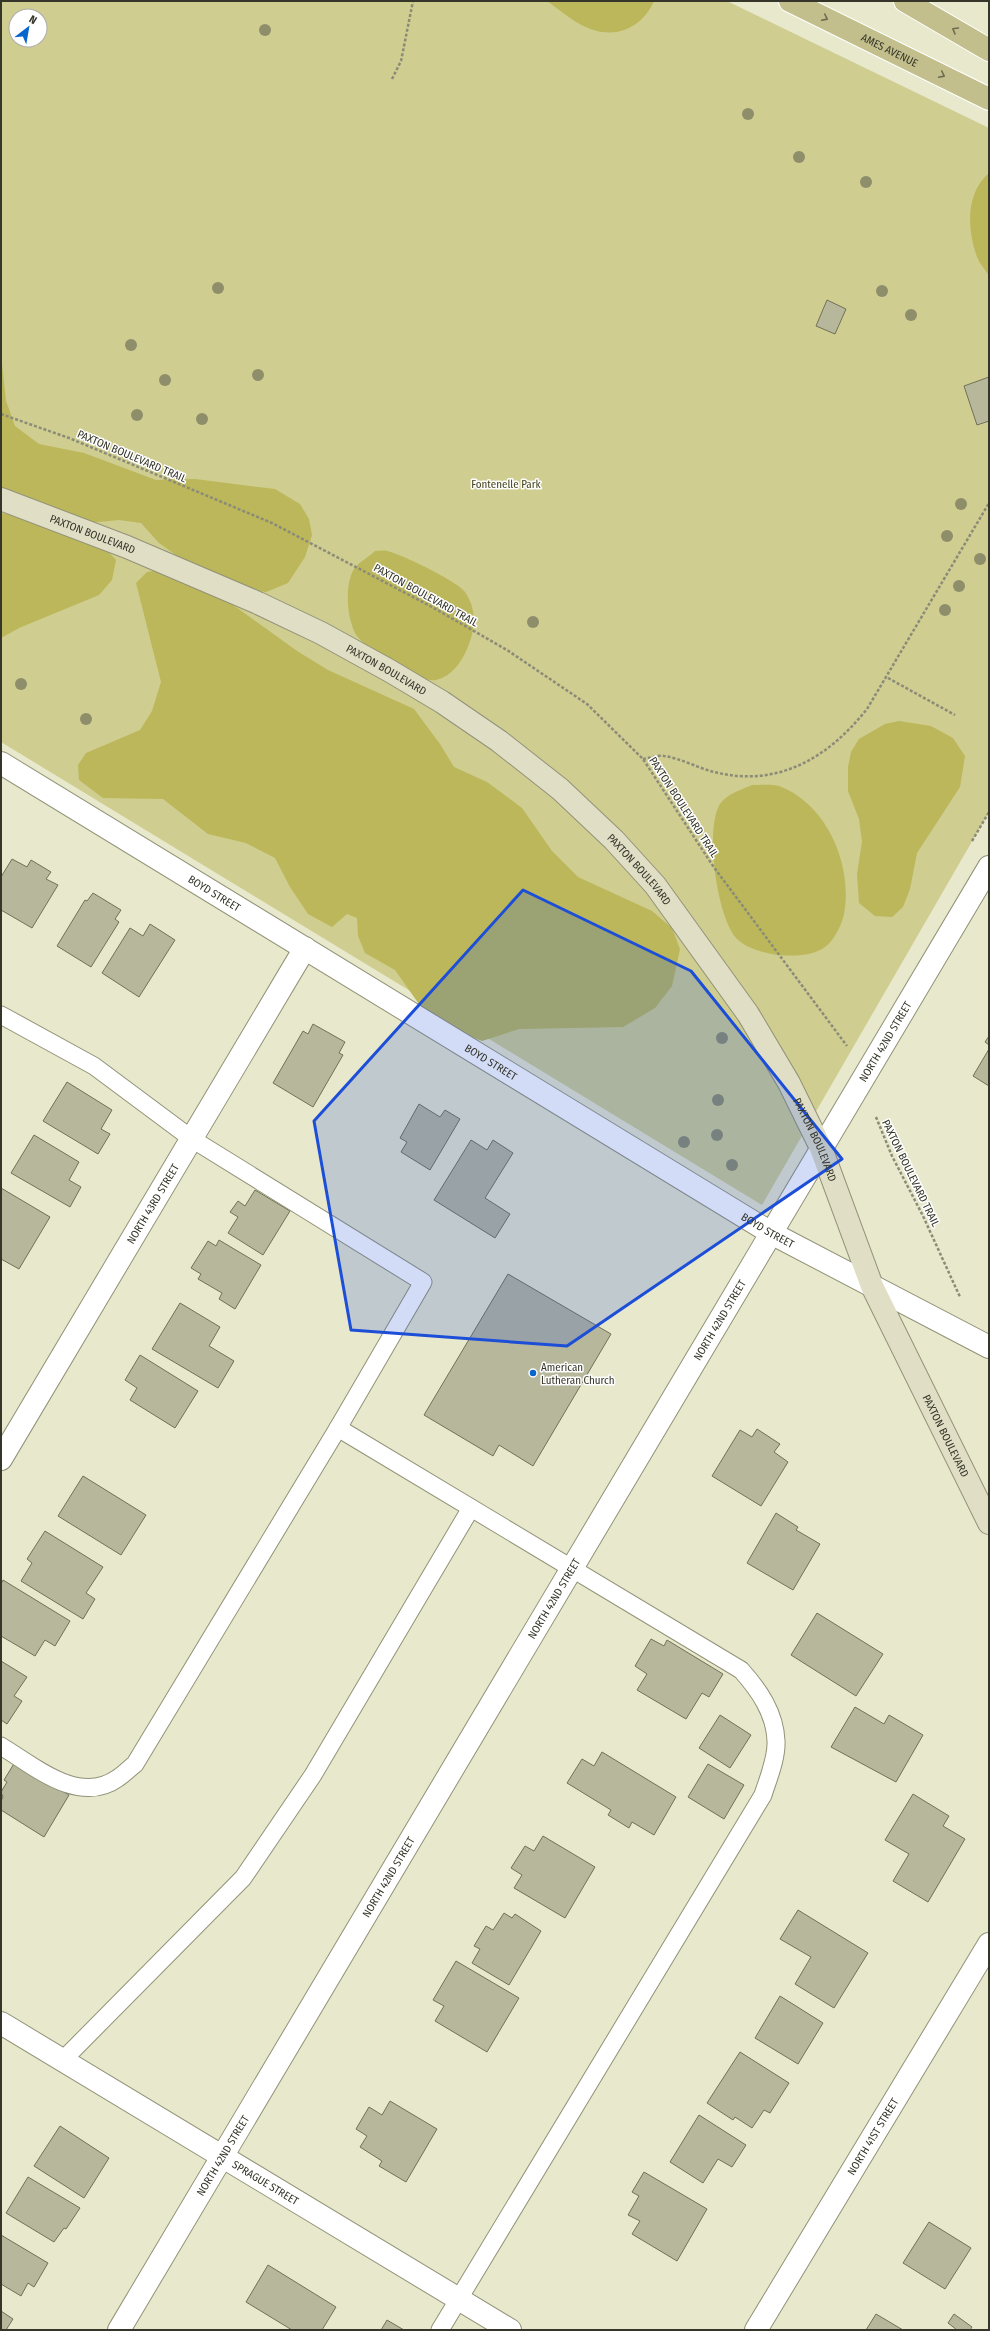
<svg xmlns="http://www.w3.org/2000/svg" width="990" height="2331" font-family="'Fira Sans Condensed',sans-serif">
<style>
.green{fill:#cfcd90;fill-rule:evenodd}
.forest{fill:#bbb75a}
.building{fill:#b7b79c;stroke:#717158}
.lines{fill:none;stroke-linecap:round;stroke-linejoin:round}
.lane-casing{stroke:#929278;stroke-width:19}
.street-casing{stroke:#929278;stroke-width:24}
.secondary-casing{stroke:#929278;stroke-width:24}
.primary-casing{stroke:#fff;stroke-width:24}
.path{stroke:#8b8b78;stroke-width:2.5;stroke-dasharray:3 2;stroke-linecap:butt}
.lane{stroke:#fff;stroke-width:17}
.street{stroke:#fff;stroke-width:22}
.secondary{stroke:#e0dfc6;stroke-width:22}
.primary{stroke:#c2bf8c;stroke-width:22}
.tree{fill:#8e8e6b}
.oneway{stroke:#6d6c51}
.marked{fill:#1d4ed8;fill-opacity:0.2;stroke:#1d4ed8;stroke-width:3;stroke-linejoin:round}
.poi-dot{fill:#0765ce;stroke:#fff;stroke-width:1.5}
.labels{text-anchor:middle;stroke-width:3;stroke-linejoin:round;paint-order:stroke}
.street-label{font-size:11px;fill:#35352a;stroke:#fff}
.park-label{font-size:11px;fill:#45441c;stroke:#fff}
.poi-label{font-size:11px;fill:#35352a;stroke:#fff;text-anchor:start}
</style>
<rect width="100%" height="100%" fill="#e8e8cc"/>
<path class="green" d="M 1,1 L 727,1 L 989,128 L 989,812 L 762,1205 L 1,742 ZM 16,16 L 40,16 L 40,40 L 16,40 Z"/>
<g class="forest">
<path d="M 547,1 L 654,1 C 644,24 622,37 597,31 C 579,27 561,11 547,1 Z"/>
<path d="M 989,173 L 989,276 C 985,269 978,262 976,254 C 967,227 966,193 989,173 Z"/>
<polygon points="1,355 6,401 15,426 39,444 84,453 156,480 195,479 275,489 300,504 309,519 312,535 305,557 288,583 266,592 238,588 197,570 159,543 141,523 119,520 88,523 1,508"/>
<polygon points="1,513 25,517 101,544 116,560 112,580 99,595 19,628 1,638"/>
<path d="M 375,551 C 379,551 384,550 387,551 C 399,553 459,582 465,592 C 476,608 476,626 469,644 C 463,660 453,676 436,680 C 424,682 409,672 399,667 C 388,660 365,647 357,636 C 347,621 344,585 354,569 C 359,562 369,557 375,551 Z"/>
<polygon points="160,570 215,592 297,651 328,670 414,709 440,744 454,767 487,782 522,808 552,851 578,877 652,911 672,928 680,949 672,986 655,1008 623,1027 519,1029 482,1041 466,1035 421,1007 395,970 365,953 358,936 357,918 347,914 332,927 308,914 290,887 275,858 246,843 208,834 163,799 103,798 79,780 78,765 86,753 140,730 152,711 161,682 136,583 147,572"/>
<polygon points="899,721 931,726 953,738 965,756 960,787 917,853 910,889 903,907 892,917 875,916 859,903 857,874 862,842 859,819 848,791 848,767 851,752 859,739 885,724"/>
<path d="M 752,785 C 760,785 772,784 779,786 C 827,804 853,865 844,914 C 842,924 834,941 825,947 C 806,962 754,956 737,939 C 717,918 706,834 718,808 C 723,795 741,790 752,785 Z"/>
</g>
<g class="building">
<polygon points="827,300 846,309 835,334 816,326"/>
<polygon points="989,377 989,421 977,425 964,386"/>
<polygon points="12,859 27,867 31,860 51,872 46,879 58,885 32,928 1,910 1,877"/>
<polygon points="93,893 121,910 115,919 119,922 91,967 57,946 85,900 87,901"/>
<polygon points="150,924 175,940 139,997 102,973 130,928 143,936"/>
<polygon points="313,1024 345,1042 339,1053 343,1055 313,1107 273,1083 303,1031 308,1034"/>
<polygon points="989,1036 989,1045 985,1042"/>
<polygon points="989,1049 989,1086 973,1076"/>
<polygon points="67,1082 112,1110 101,1129 110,1134 98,1154 43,1121"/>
<polygon points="419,1104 440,1117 445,1110 460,1119 430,1170 401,1152 407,1142 400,1138"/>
<polygon points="34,1135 79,1162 69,1180 81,1187 70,1207 11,1173"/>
<polygon points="471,1140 487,1150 493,1140 513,1153 485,1198 510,1214 495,1238 434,1200"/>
<polygon points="1,1188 50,1217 19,1269 1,1259"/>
<polygon points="255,1190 290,1211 263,1255 228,1233 238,1217 230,1212 238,1201 245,1206"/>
<polygon points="219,1240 261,1265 235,1309 219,1299 222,1293 198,1279 201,1274 191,1268 208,1241 216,1246"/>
<polygon points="508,1274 611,1334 533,1466 499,1445 493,1456 424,1415"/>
<polygon points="180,1303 220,1327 209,1346 234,1361 218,1388 152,1349"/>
<polygon points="140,1355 198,1391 175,1428 130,1400 137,1388 125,1380"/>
<polygon points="757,1429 780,1444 774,1452 788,1462 761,1506 712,1476 740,1430 752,1437"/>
<polygon points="83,1476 146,1515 121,1555 58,1516"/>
<polygon points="776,1513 798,1527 796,1530 820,1544 793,1590 747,1563"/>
<polygon points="45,1531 103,1567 86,1593 95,1599 83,1619 21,1581 32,1563 27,1559"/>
<polygon points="3,1580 70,1621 55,1646 45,1640 35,1656 1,1636 1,1584"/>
<polygon points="817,1613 883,1654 856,1696 791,1655"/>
<polygon points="651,1639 664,1646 667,1640 723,1674 709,1697 702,1693 686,1719 637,1690 647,1674 635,1666"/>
<polygon points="1,1661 27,1677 14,1696 22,1701 7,1724 1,1720"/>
<polygon points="855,1707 884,1724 889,1715 923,1735 896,1782 831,1747"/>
<polygon points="720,1715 751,1735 730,1768 699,1748"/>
<polygon points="602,1752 676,1797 654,1835 632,1822 629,1828 608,1815 611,1810 567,1783 582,1759 594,1766"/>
<polygon points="15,1762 69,1795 44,1837 1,1810 1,1801 3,1797 1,1792 7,1782 4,1780"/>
<polygon points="708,1764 744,1785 724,1819 688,1797"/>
<polygon points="913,1794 949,1816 943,1826 965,1839 928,1902 893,1881 909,1854 885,1840"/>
<polygon points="543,1836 595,1867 565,1918 514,1888 522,1875 511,1868 525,1846 534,1851"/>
<polygon points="798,1910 868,1953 834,2008 795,1984 811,1957 780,1939"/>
<polygon points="504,1913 512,1918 515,1914 541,1931 509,1985 472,1963 480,1949 474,1946 486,1926 493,1930"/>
<polygon points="456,1961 519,1998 487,2052 435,2021 444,2006 433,2000"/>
<polygon points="780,1996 823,2023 798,2064 755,2038"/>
<polygon points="740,2052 789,2083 770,2113 764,2110 752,2128 735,2117 733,2120 707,2103"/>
<polygon points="390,2101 437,2129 406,2182 379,2166 382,2161 360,2147 367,2136 356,2129 369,2107 382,2115"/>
<polygon points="699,2115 746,2145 732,2167 718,2159 703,2183 670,2162"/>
<polygon points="60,2126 109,2158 84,2198 34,2166"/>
<polygon points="644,2172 707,2209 677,2261 632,2234 640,2221 628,2215 639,2196 632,2192"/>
<polygon points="28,2177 80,2208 66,2229 64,2228 54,2242 6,2213"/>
<polygon points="929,2222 971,2248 945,2289 903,2263"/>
<polygon points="1,2235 48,2263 34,2287 28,2283 21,2296 1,2284"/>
<polygon points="268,2265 336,2307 322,2330 292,2330 246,2302"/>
<polygon points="1,2311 13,2319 6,2330 1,2330"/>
<polygon points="876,2314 903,2330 866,2330"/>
<polygon points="954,2314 972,2327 970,2330 957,2330 948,2323"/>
<polygon points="387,2320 404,2330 381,2330"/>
</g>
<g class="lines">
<defs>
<g id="lane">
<path d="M 1,1015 L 94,1066 L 192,1139 L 423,1282 L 338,1428 L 135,1764 C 130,1768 124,1774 118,1778 C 79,1806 34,1766 1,1746"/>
<path d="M 338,1428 L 741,1670 C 759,1690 775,1713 776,1741 C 777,1758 768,1779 763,1795 L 440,2330"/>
<polyline points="63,2060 243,1878 313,1775 471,1508"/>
</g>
<g id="street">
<path id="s1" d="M 1,763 L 771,1233 L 989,1347"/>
<path id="s2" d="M 1,1459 L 305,948"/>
<path id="s3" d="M 1,2023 L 510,2330"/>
<path id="s4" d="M 119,2330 L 989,867"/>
<path id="s5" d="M 756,2330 L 989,1944"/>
</g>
<g id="secondary">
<path id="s6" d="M 1,499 L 127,547 L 258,603 L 321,633 L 390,671 L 442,702 L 499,741 L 560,789 L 614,840 L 655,885 L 748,1014 L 789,1083 L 821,1148 L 872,1286 L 989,1523"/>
</g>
<g id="primary">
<path id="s7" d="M 790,1 L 989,99"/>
<polyline points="905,1 989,50"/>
</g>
</defs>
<use href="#lane" class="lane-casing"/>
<use href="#street" class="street-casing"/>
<use href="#secondary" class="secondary-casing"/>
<use href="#primary" class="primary-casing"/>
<g class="path">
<polyline points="392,79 401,61 413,1"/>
<polyline points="1,414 69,438 272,523 432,607 507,650 587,704 643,759 713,866 847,1046"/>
<polyline points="888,678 955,715"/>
<path d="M 643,759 C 650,758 658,755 664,756 C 680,758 698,768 714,772 C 778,788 828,758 867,709 L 989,503"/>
<polyline points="972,841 989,812"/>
<polyline points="876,1117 892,1156 923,1216 960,1297"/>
</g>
<use href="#lane" class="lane"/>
<use href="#street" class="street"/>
<use href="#secondary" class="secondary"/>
<use href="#primary" class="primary"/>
</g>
<g class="tree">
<circle cx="265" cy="30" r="6"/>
<circle cx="748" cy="114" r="6"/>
<circle cx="799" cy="157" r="6"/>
<circle cx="866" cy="182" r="6"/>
<circle cx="218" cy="288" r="6"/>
<circle cx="882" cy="291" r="6"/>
<circle cx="911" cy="315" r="6"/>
<circle cx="131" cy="345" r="6"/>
<circle cx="258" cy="375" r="6"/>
<circle cx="165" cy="380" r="6"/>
<circle cx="137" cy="415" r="6"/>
<circle cx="202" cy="419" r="6"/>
<circle cx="961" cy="504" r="6"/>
<circle cx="947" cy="536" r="6"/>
<circle cx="980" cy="559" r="6"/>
<circle cx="959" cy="586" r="6"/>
<circle cx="945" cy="610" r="6"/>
<circle cx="533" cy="622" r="6"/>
<circle cx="21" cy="684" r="6"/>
<circle cx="86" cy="719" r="6"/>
<circle cx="722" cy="1038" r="6"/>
<circle cx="718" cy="1100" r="6"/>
<circle cx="717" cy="1135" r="6"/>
<circle cx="684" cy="1142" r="6"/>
<circle cx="732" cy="1165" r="6"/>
</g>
<defs><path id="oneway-chevron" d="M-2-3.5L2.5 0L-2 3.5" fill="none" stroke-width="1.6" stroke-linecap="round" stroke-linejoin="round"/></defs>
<g class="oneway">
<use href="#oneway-chevron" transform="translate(825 18) rotate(26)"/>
<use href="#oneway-chevron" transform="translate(955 30) rotate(-150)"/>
<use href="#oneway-chevron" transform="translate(942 75) rotate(26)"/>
</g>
<path class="marked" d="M 523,890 L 691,971 L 842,1159 L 567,1346 L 351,1330 L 314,1121 Z"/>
<circle class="poi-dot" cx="533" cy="1373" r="4"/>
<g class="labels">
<g class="street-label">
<text dy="4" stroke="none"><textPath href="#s7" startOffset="111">AMES AVENUE</textPath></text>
<text transform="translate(132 456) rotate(23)" y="4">PAXTON BOULEVARD TRAIL</text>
<text dy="4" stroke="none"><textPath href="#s6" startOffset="98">PAXTON BOULEVARD</textPath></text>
<text transform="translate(426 595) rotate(29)" y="4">PAXTON BOULEVARD TRAIL</text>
<text dy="4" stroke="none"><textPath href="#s6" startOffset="422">PAXTON BOULEVARD</textPath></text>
<text transform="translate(684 807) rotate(57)" y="4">PAXTON BOULEVARD TRAIL</text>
<text dy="4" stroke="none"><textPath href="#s6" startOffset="746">PAXTON BOULEVARD</textPath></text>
<text dy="4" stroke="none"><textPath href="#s1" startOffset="250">BOYD STREET</textPath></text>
<text dy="4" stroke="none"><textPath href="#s4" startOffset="1499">NORTH 42ND STREET</textPath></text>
<text dy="4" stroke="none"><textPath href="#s1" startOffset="574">BOYD STREET</textPath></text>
<text dy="4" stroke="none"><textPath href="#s6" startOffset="1070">PAXTON BOULEVARD</textPath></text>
<text transform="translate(911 1173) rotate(64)" y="4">PAXTON BOULEVARD TRAIL</text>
<text dy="4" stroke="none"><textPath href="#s2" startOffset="297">NORTH 43RD STREET</textPath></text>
<text dy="4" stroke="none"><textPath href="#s1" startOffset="898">BOYD STREET</textPath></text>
<text dy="4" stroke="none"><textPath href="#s4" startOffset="1175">NORTH 42ND STREET</textPath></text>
<text dy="4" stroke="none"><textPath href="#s6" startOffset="1394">PAXTON BOULEVARD</textPath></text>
<text dy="4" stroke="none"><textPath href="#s4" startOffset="851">NORTH 42ND STREET</textPath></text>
<text dy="4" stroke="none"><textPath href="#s4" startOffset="527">NORTH 42ND STREET</textPath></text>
<text dy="4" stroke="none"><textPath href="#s5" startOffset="226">NORTH 41ST STREET</textPath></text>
<text dy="4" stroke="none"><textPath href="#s4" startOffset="203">NORTH 42ND STREET</textPath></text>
<text dy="4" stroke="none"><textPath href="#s3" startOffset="309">SPRAGUE STREET</textPath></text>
</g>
<g class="park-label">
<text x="506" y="488">Fontenelle Park</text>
</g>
<g class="poi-label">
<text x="541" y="1371">American<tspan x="541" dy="13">Lutheran Church</tspan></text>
</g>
</g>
<rect width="990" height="2331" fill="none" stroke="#35352a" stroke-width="4"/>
<g transform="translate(28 28) rotate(31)"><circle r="19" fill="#ffffff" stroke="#aeaeaa"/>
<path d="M0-3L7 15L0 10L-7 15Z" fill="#0765ce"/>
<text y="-6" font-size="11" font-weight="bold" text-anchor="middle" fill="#35352a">N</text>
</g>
</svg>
